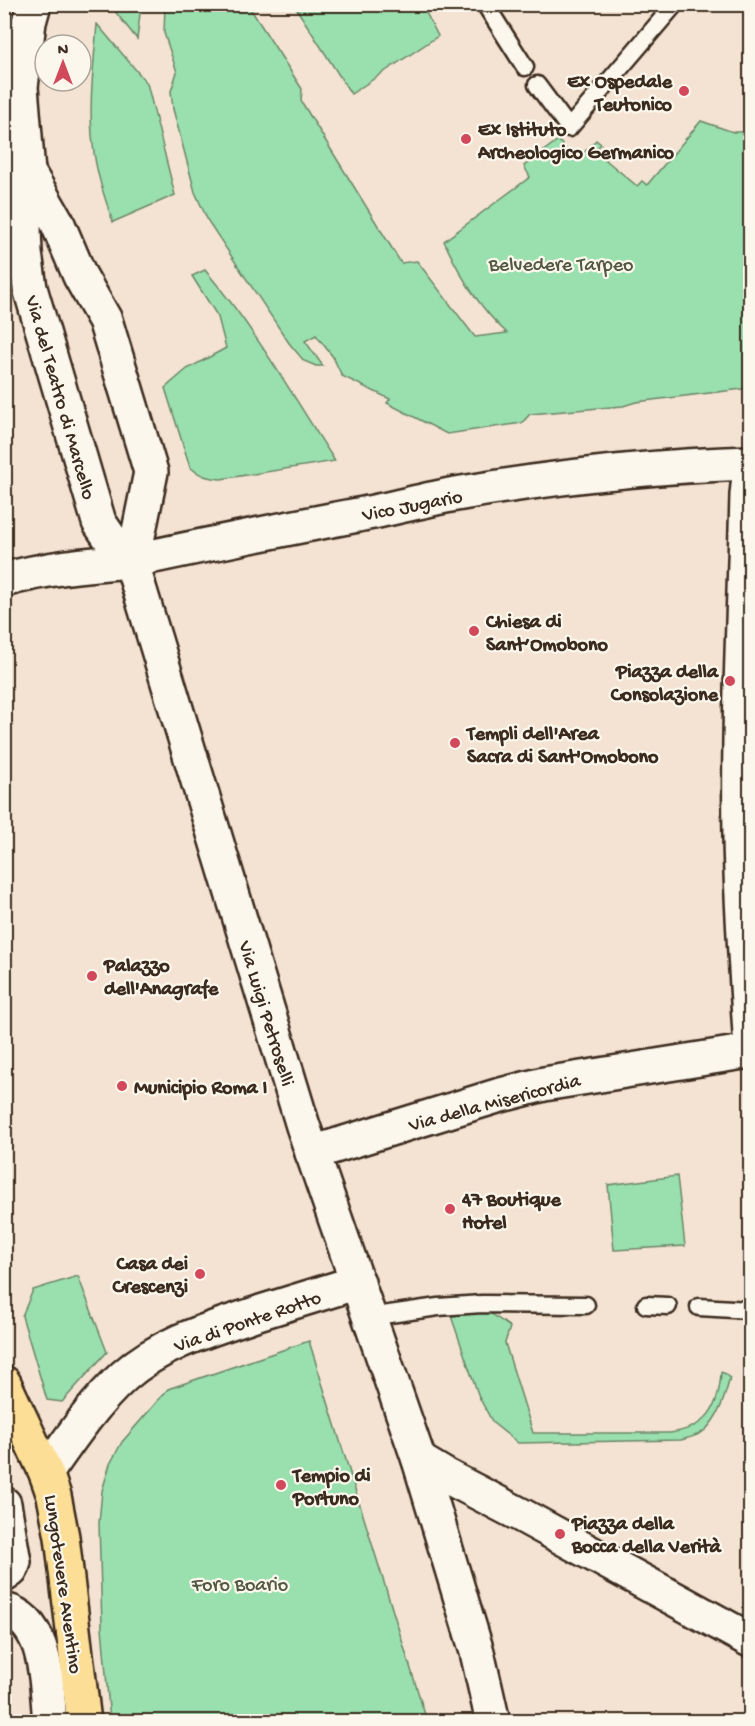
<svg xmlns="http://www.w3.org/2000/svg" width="755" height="1726" font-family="'Gochi Hand',sans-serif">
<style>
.green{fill:#99e0ae;stroke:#6a8566;stroke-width:1.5}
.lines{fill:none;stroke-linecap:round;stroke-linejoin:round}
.service-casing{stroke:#3b2a1e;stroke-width:21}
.minor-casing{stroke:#3b2a1e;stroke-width:38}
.tertiary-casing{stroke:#3b2a1e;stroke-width:38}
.secondary-casing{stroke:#3b2a1e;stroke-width:38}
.primary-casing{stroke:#3b2a1e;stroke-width:38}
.service{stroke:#fbf7ec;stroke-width:16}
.minor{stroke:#fbf7ec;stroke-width:33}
.tertiary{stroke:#fbf7ec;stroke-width:33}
.secondary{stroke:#fbf7ec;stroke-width:33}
.primary{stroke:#fdde96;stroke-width:33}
.poi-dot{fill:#d1495b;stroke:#fbf7ec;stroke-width:2}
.labels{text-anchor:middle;stroke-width:4.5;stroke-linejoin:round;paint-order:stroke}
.poi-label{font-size:20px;font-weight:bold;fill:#3b2a1e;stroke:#fbf7ec;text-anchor:start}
.park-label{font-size:20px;fill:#525842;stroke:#fbf7ec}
.street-label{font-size:20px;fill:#3b2a1e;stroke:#fbf7ec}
</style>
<rect width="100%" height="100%" fill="#f4e3d2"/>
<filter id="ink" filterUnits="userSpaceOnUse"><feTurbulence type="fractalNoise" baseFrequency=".0167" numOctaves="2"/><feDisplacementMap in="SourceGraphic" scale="12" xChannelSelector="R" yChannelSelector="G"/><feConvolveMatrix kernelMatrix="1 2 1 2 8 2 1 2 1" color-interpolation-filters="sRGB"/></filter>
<g filter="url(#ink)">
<g class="green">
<polygon points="110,5 141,5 137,39"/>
<path d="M 165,5 L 248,5 L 302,89 L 301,101 L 401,263 L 417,261 L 475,337 L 507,333 C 480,309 459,274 444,241 L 530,177 L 524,166 L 558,140 L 576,161 L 596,140 L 601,144 L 595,151 L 637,186 L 642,181 L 647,185 L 701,121 L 733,132 L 750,132 L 750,388 L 636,402 L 623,406 L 530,414 L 522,423 L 447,434 L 387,403 L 390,399 L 342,376 L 333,357 L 316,335 L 305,341 L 323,366 L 316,366 L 304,361 L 289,343 L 208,221 L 195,192 L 173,109 L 171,91 L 177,72 L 164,33 Z"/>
<polygon points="294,5 422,5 438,36 351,94"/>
<path d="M 97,24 L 147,83 L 175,195 L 113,222 C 104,196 96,172 93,145 C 88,105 94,64 97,24 Z"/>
<path d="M 205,270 C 255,329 293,396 335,461 L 221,479 C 208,478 200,476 190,467 L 165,388 L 187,369 L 226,348 L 218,317 L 192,276 Z"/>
<polygon points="677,1176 685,1246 614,1250 608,1185"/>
<polygon points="78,1276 107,1352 62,1402 47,1400 22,1316 33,1290"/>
<path d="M 489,1312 L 510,1327 L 505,1343 L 533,1433 L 670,1433 C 707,1428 719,1408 721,1372 L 726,1374 L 730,1378 C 725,1396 719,1418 704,1431 C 698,1436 688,1438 681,1440 L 518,1443 L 493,1423 L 479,1397 L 451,1316 Z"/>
<polygon points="309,1341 427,1721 110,1721 102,1627 99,1523 102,1491 110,1464 122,1442 168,1389"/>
</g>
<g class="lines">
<defs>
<g id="service">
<polyline points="485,4 525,67"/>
<polyline points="537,85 569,128 675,4"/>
<polyline points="646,1305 668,1306"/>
<polyline points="699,1307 750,1310"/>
<polyline points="369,1317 438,1307 482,1304 586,1305"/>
</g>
<g id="minor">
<path d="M 750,466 L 747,495 C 744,609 738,723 740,837 C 741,903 746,968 750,1034"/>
<path d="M 131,561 C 206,545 282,529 358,515 C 391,509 423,500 456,494 C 553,477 652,466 750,463"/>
<polyline points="312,1153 497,1096 544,1084 750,1051"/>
<path d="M 46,1473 C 70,1439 94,1403 124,1376 C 162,1342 214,1328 261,1312 C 293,1302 325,1292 358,1282"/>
</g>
<g id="tertiary">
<polyline points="34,4 29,22 21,87 28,172 24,228 25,253 30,288 99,522 112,541 131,561"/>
<polyline points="28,172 57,222 80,276 105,320 151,472 138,536 131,561"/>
<polyline points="419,1460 446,1476 521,1515 750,1640"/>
</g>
<g id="secondary">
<path d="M 4,580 C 45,568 89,564 131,561 L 303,1126 L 419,1460 L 477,1652 L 493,1722"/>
<polyline points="4,1504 14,1562 11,1570 4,1575"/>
<path d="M 4,1610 C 49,1621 46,1685 50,1722"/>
</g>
<polyline id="primary" points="4,1383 46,1473 54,1496 62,1537 84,1722"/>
</defs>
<use href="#service" class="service-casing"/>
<use href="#minor" class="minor-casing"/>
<use href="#tertiary" class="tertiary-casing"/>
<use href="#secondary" class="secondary-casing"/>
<use href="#primary" class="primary-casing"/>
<use href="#service" class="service"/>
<use href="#minor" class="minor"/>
<use href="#tertiary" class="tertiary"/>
<use href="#secondary" class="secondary"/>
<use href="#primary" class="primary"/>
</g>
</g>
<g class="poi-dot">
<circle cx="684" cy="91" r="6"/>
<circle cx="466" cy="139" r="6"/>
<circle cx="474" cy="631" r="6"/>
<circle cx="730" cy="681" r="6"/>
<circle cx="455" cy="743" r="6"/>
<circle cx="92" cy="976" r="6"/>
<circle cx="122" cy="1086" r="6"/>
<circle cx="450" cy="1209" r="6"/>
<circle cx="200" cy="1274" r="6"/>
<circle cx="281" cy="1485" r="6"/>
<circle cx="560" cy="1534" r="6"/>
</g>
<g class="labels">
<g class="poi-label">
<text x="672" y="87" text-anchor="end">Ex Ospedale<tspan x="672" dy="23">Teutonico</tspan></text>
<text x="478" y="135">Ex Istituto<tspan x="478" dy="23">Archeologico Germanico</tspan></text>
<text x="486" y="627">Chiesa di<tspan x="486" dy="23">Sant’Omobono</tspan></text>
<text x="718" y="677" text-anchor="end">Piazza della<tspan x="718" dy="23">Consolazione</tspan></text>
<text x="467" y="739">Templi dell'Area<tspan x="467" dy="23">Sacra di Sant'Omobono</tspan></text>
<text x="104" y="971">Palazzo<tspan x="104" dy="23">dell'Anagrafe</tspan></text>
<text x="134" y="1093">Municipio Roma I</text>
<text x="462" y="1205">47 Boutique<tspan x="462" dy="23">Hotel</tspan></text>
<text x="188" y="1269" text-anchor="end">Casa dei<tspan x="188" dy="23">Crescenzi</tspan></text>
<text x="293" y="1481">Tempio di<tspan x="293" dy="23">Portuno</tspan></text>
<text x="572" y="1529">Piazza della<tspan x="572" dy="23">Bocca della Verità</tspan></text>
</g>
<g class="park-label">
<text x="561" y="270">Belvedere Tarpeo</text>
<text x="240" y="1590">Foro Boario</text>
</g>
<g class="street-label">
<text transform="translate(62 397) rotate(74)" y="7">Via del Teatro di Marcello</text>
<text transform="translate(412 504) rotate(-11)" y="7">Vico Jugario</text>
<text transform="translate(268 1013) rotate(73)" y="7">Via Luigi Petroselli</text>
<text transform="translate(494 1101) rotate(-15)" y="7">Via della Misericordia</text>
<text transform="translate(247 1320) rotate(-19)" y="7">Via di Ponte Rotto</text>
<text transform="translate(65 1584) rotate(82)" y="7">Lungotevere Aventino</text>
</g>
</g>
<rect width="755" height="1726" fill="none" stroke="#fbf7ec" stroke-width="24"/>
<rect x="12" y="12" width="731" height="1702" fill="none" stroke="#3b2a1e" stroke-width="2" filter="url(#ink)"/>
<g transform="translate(63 63)"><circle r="28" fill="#fbf7ec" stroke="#aea59a" stroke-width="1.5"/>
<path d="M0-4.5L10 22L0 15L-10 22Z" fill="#d1495b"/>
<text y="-9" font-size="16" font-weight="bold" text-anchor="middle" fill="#3b2a1e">N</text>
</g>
</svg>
